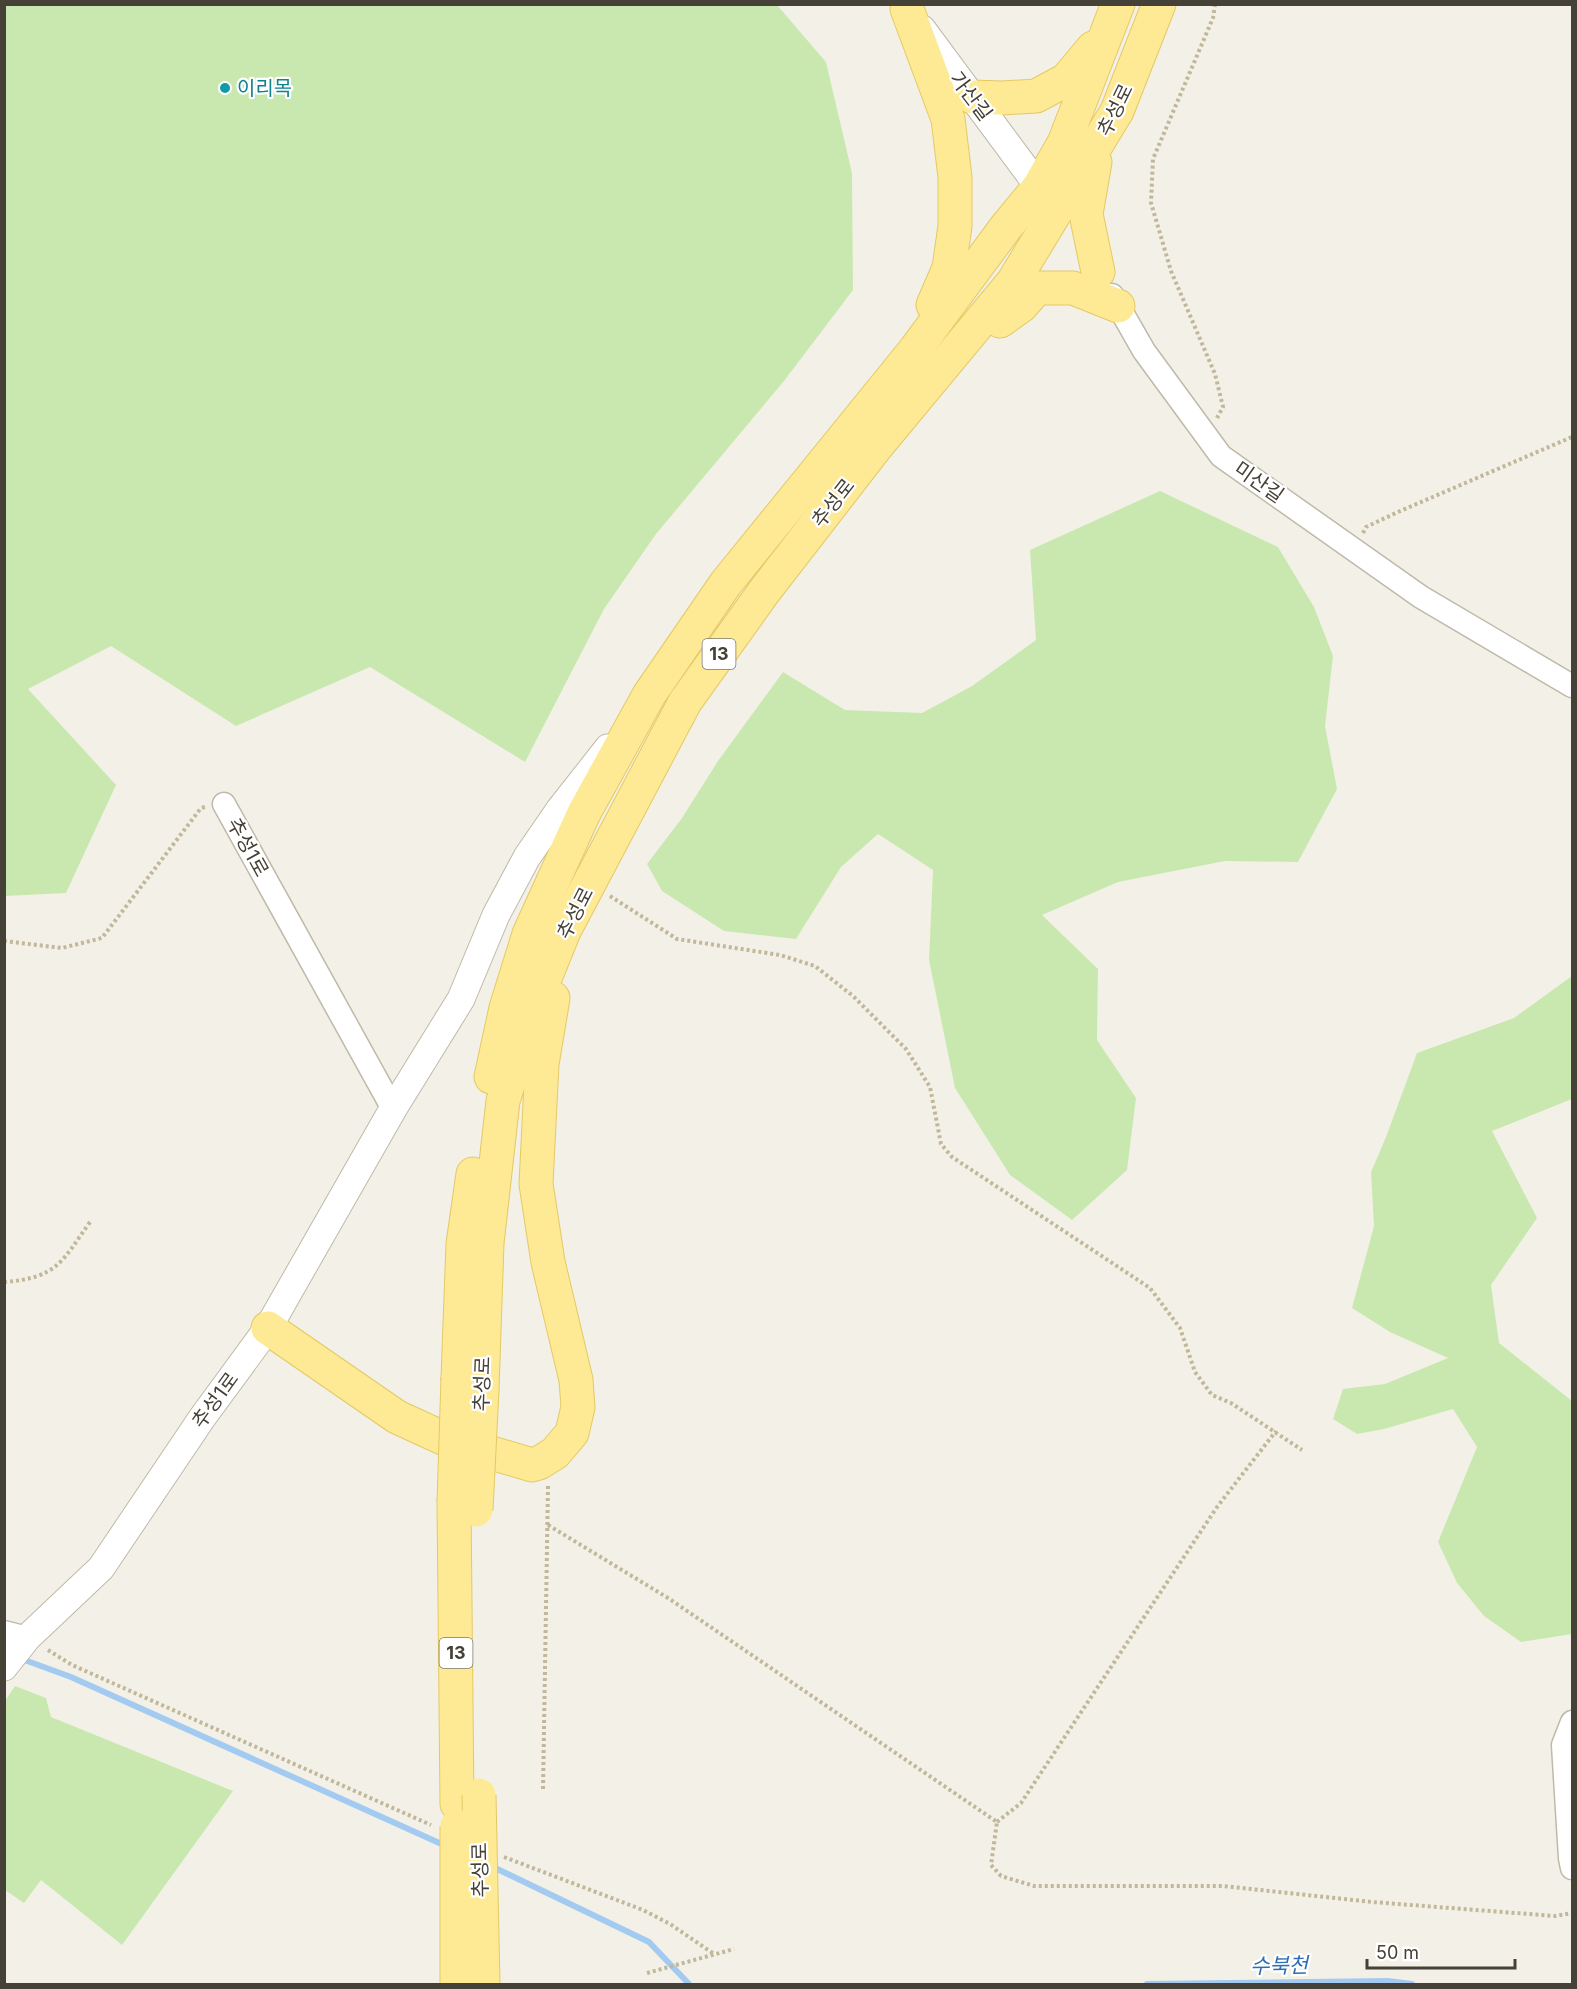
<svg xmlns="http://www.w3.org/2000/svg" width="1577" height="1989" font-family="Inter,'Noto Sans KR',sans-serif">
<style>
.green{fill:#c9e8af}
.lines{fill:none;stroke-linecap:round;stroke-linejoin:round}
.stream{stroke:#a3caf0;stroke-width:6}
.minor-casing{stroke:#bfb9a9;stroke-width:25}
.tertiary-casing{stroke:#bfb9a9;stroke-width:29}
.primary-casing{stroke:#e4c964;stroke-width:35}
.path{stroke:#c1b79a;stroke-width:4;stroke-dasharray:3 3;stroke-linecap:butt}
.minor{stroke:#fff;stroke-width:22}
.tertiary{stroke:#fff;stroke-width:27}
.primary{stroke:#fee995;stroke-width:33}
.primary-bridge-casing{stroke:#e4c964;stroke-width:35;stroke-linecap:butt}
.primary-bridge{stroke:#fee995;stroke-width:33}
.culture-dot{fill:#0f9aa8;stroke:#fff;stroke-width:2}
.labels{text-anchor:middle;stroke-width:4.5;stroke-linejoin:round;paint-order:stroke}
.shield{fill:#fff;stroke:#7e7a72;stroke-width:1.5}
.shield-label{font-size:18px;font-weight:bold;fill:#464136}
.culture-label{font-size:20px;fill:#0d838f;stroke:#fff;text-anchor:start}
.street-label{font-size:20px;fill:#464136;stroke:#fff}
.water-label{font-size:21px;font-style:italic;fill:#2e6fb3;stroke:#fff}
</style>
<rect width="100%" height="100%" fill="#f3f1e7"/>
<g class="green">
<polygon points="4,5 777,5 826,62 852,173 853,290 784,381 656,534 604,609 525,762 370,667 236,726 111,646 28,689 116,785 66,893 5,896"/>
<polygon points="1160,491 1278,547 1314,607 1333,656 1325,726 1337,789 1298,862 1225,861 1118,882 1042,915 1098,969 1097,1040 1136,1098 1127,1170 1072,1220 1010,1175 955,1088 929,960 933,870 878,834 841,867 796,939 724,931 662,891 647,864 682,818 718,761 783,672 845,710 922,713 972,686 1036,640 1030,550"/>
<polygon points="1572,976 1572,1099 1492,1131 1537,1218 1491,1285 1499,1343 1572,1401 1572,1634 1521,1642 1484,1616 1457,1583 1438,1542 1477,1447 1453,1409 1384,1429 1357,1434 1333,1419 1343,1389 1385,1384 1448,1358 1390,1332 1352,1308 1374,1226 1371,1172 1386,1137 1417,1053 1514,1018"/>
<polygon points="15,1686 46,1698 51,1717 233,1791 122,1945 41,1880 24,1903 5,1890 5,1701"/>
</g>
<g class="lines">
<g class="stream">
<polyline points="19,1658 71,1677 446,1846"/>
<polyline points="491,1866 649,1942 689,1984"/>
<polyline points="1147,1984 1388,1981 1412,1984"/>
</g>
<defs>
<g id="minor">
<polyline points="1112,295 1144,351 1221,456 1421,597 1572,686"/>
<polyline points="224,804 393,1109"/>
<polyline points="4,1632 27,1638"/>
<polyline points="1572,1722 1563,1745 1570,1858 1572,1868"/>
</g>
<g id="tertiary">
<polyline points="922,29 1039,187"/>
<polyline points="4,1667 27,1638 101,1568 202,1418 268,1328 393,1109 461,999 496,915 527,857 560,809 608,748"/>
</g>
<g id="primary">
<polyline points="907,9 948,119 955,177 955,226 949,268 933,305"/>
<polyline points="972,97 1002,98 1036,96 1066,80 1093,48"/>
<polyline points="1095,162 1086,214 1098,272"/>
<polyline points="1000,321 1021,306 1037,288 1073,288 1118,306"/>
<polyline points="491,1077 506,1008 529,934 584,813 649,695 726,583 915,350 1006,227 1039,187 1064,143 1118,4"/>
<polyline points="268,1328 397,1417 445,1439 532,1465 539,1463 555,1453 572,1433 578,1407 576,1380 548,1262 536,1184 542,1064 553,998"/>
<polyline points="458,1378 463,1244 473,1174"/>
<polyline points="482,1390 487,1243 503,1101 529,1018 564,931 685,702 763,593 876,447 1013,282 1117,111 1159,4"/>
<polyline points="454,1502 457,1804"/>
</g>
</defs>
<use href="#minor" class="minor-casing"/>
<use href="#tertiary" class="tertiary-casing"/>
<use href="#primary" class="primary-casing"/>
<g class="path">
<polyline points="1215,4 1213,18 1153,159 1151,203 1171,271 1215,374 1223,407 1217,418"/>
<polyline points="1363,533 1366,527 1398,512 1572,437"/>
<polyline points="610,896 677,939 780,955 815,966 853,996 906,1049 930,1087 941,1144 952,1157 1150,1288 1180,1328 1195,1372 1212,1395 1231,1403 1302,1450"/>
<polyline points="4,941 62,948 102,938 201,808 205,807"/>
<path d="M 4,1282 C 58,1278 62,1261 90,1222"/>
<polyline points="548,1525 668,1598 997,1822 991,1865 1001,1876 1034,1886 1223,1886 1372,1902 1555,1916 1572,1913"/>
<polyline points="48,1650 72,1665 431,1825"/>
<polyline points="543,1789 548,1486"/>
<polyline points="997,1822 1021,1803 1217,1507 1276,1431"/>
<polyline points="504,1857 643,1910 670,1924 714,1954"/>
<polyline points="647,1973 734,1949"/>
</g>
<use href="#minor" class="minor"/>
<use href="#tertiary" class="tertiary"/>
<use href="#primary" class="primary"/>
<defs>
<g id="primary-bridge">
<polyline points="454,1502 458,1378"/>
<polyline points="476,1510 482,1390"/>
<polyline points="479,1795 483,1984"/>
<polyline points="457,1826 457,1984"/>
</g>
</defs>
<use href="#primary-bridge" class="primary-bridge-casing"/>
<use href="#primary-bridge" class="primary-bridge"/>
</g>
<circle class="culture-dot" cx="225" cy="88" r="6"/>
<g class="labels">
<g class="shield">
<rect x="702.5" y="639" width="33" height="30" rx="4.5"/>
<rect x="439.5" y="1638" width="33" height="30" rx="4.5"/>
</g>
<g class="shield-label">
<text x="719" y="660">13</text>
<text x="456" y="1659">13</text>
</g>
<g class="culture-label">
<text x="237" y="95">이리목</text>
</g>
<g class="street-label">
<text transform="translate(971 96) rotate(53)" y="7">가산길</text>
<text transform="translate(1115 110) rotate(-64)" y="7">추성로</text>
<text transform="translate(1259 482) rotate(35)" y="7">미산길</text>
<text transform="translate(833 503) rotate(-52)" y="7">추성로</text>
<text transform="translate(248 847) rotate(61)" y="7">추성1로</text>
<text transform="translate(575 913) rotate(-63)" y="7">추성로</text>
<text transform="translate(482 1384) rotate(-88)" y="7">추성로</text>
<text transform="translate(215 1400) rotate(-54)" y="7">추성1로</text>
<text transform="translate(480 1870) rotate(-91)" y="7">추성로</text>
</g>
<g class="water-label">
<text transform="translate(1279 1966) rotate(-1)" y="7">수북천</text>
</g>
</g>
<rect width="1577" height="1989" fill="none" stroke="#464136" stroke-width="12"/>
<path d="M1367 1959v9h148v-9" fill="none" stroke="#464136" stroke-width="3"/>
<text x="1376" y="1959" font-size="18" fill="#464136" stroke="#ffffff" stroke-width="4.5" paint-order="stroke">50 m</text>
</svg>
